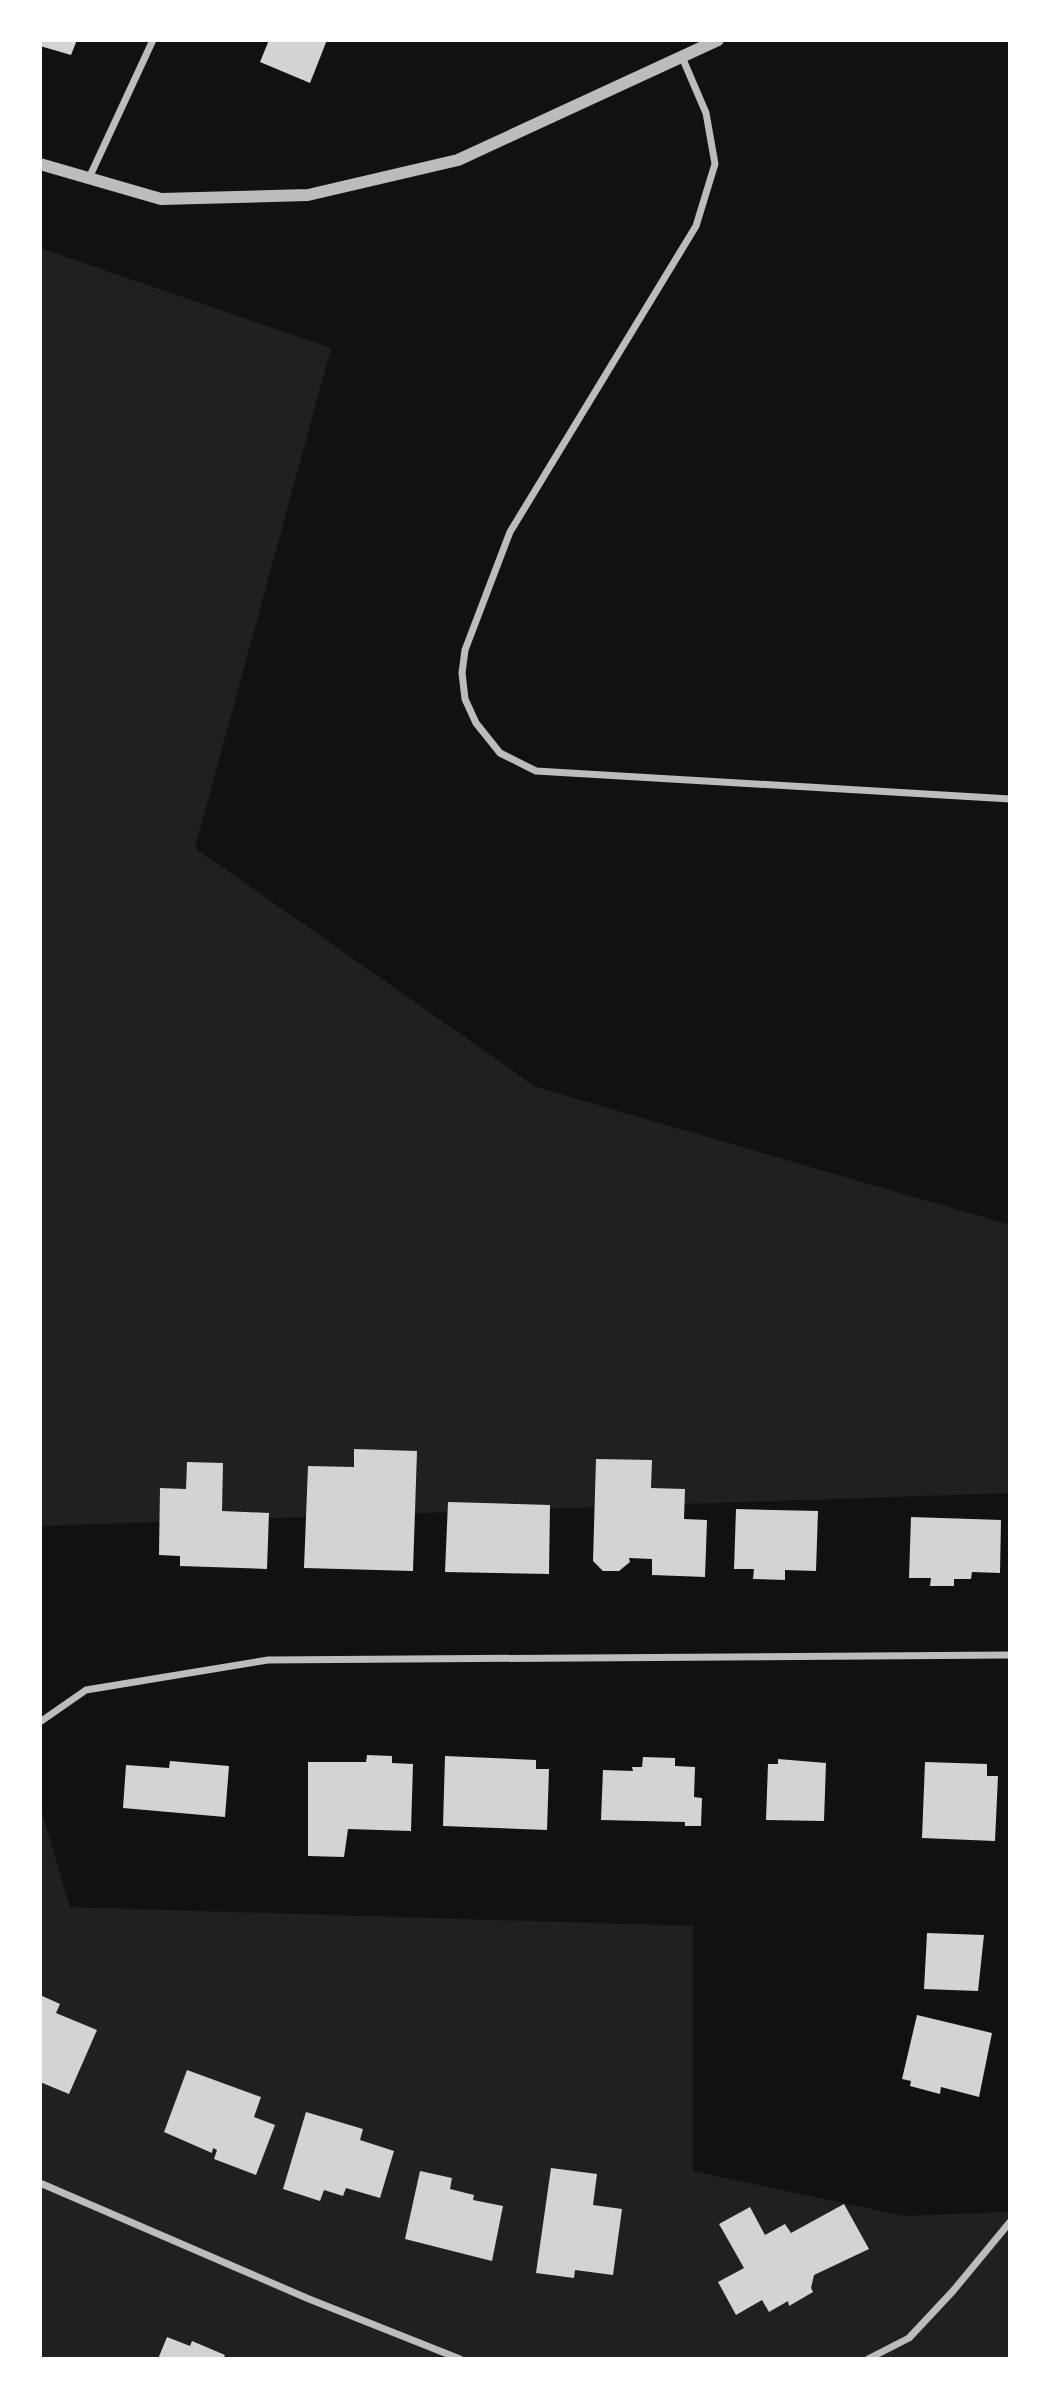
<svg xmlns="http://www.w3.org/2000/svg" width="1050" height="2399" font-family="'Source Sans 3',sans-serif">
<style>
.green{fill:#202020}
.building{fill:#d3d3d3}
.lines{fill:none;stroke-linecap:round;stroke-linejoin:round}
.minor{stroke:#bcbcbc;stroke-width:7}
.tertiary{stroke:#bcbcbc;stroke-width:12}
</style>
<rect width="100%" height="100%" fill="#111"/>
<g class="green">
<polygon points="40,248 331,348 195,848 536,1087 1010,1225 1010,1493 40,1526"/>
<polygon points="40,1806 70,1907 693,1926 693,2171 904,2216 1010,2212 1010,2359 40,2359"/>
</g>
<g class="building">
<polygon points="40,40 77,40 71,55 40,46"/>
<polygon points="269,40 327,40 310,83 260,62"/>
<polygon points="354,1449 417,1451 413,1571 304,1568 308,1466 354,1467"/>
<polygon points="596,1459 652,1460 651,1488 685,1489 684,1519 707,1520 705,1577 652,1575 652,1559 629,1558 630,1562 619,1571 603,1571 593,1561"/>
<polygon points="187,1462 223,1463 222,1511 269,1513 267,1569 180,1566 180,1556 159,1555 160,1488 186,1489"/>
<polygon points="448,1502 550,1505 549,1574 445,1572"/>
<polygon points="736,1509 818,1511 816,1571 785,1570 785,1580 753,1579 754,1569 734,1569"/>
<polygon points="911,1517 1001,1520 1000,1573 972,1572 971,1579 954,1579 954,1586 930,1586 931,1578 909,1578"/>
<polygon points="367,1755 392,1756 392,1763 413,1764 411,1831 348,1829 344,1857 308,1856 308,1762 366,1762"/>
<polygon points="445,1756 536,1760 536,1769 549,1769 547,1830 443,1826"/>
<polygon points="643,1757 675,1758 675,1766 695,1767 694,1797 702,1798 701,1826 685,1826 685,1822 601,1820 603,1770 633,1771 632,1767 642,1767"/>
<polygon points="778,1759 826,1763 824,1821 766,1820 768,1764 778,1764"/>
<polygon points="170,1761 229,1766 225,1817 123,1808 126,1765 169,1768"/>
<polygon points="925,1762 987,1764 987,1776 998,1776 995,1841 922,1838"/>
<polygon points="927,1933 984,1935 978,1991 924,1989"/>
<polygon points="40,1995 60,2004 56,2013 97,2030 69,2094 40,2082"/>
<polygon points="917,2015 992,2033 979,2097 941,2087 940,2094 910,2086 911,2081 902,2079"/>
<polygon points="187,2070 261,2097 254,2117 275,2125 256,2175 214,2159 217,2150 213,2148 212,2153 164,2132"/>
<polygon points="306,2112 363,2129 360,2140 394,2151 380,2198 346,2188 343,2196 324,2190 320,2201 283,2189"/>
<polygon points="551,2168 597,2174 593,2205 622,2209 613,2275 575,2270 574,2278 536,2273"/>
<polygon points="420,2171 452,2178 450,2189 474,2195 473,2200 503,2206 492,2261 405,2239"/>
<polygon points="844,2204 869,2249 814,2275 811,2288 813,2292 789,2306 788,2301 769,2312 762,2300 736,2315 718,2282 744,2268 719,2224 750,2207 765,2235 785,2224 791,2233"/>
<polygon points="167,2337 190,2346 192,2341 225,2355 223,2359 158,2359"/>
</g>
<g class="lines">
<g class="minor">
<polyline points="682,57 706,113 715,164 696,226 510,532 465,650 462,673 465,699 476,723 500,753 536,771 1010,799"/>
<polyline points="89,178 153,40"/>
<polyline points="40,1722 86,1690 268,1660 1010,1655"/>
<polyline points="40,2183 309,2299 460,2359"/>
<polyline points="868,2359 909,2338 953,2291 1010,2222"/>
</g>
<polyline class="tertiary" points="40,164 161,199 308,195 458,160 718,40"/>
</g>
<rect width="1050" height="2399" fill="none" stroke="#ffffff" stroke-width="84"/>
</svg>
